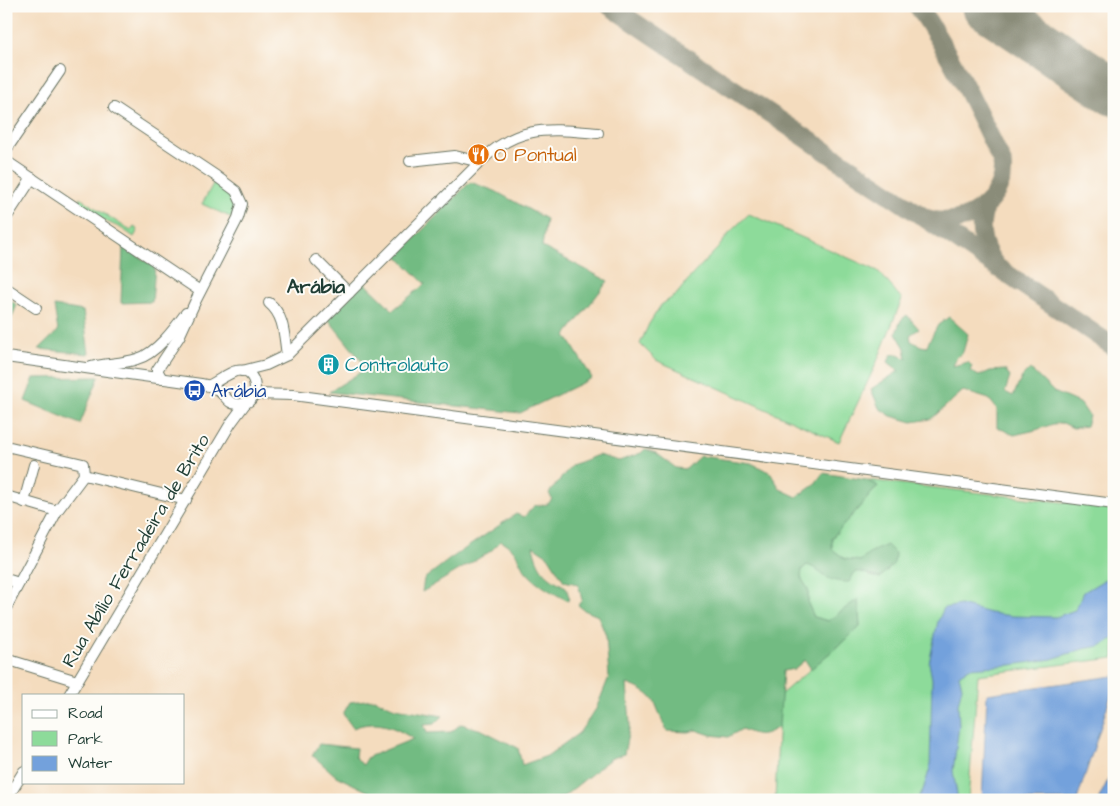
<svg xmlns="http://www.w3.org/2000/svg" width="1120" height="806" font-family="'Architects Daughter',sans-serif">
<style>
.green{fill:#8ddb9a;stroke:#568c67}
.forest{fill:#72bb82;stroke:#487c5b}
.water{fill:#73a1dc;stroke:#496f88}
.lines{fill:none;stroke-linecap:round;stroke-linejoin:round}
.taxiway{stroke:#8a8c79;stroke-width:19}
.runway{stroke:#8a8c79;stroke-width:48}
.minor-casing{stroke:#6a7564;stroke-width:12}
.minor{stroke:#fff;stroke-width:10}
.labels{text-anchor:middle;stroke-width:4;stroke-linejoin:round;paint-order:stroke}
.food-label{font-size:19px;fill:#c56008;stroke:#fdfcf7;text-anchor:start}
.culture-label{font-size:19px;fill:#0d838f;stroke:#fdfcf7;text-anchor:start}
.transit-label{font-size:19px;fill:#164399;stroke:#fdfcf7;text-anchor:start}
.street-label{font-size:19px;fill:#1f3d34;stroke:#fdfcf7}
.neighbourhood-label{font-size:20px;font-weight:bold;fill:#1f3d34;stroke:#fdfcf7}
</style>
<rect width="100%" height="100%" fill="#fdfcf7"/>
<filter id="ink" filterUnits="userSpaceOnUse"><feTurbulence type="fractalNoise" baseFrequency=".02" numOctaves="2"/><feDisplacementMap in="SourceGraphic" scale="10" xChannelSelector="R" yChannelSelector="G"/><feConvolveMatrix kernelMatrix="1 2 1 2 8 2 1 2 1" color-interpolation-filters="sRGB"/></filter>
<filter id="wash" filterUnits="userSpaceOnUse"><feTurbulence type="fractalNoise" baseFrequency=".0096" numOctaves="4" result="noise"/><feDisplacementMap in="SourceGraphic" scale="20" xChannelSelector="R" yChannelSelector="G"/><feGaussianBlur stdDeviation="1.12" result="paint"/><feColorMatrix in="noise" values="0 0 0 0 0 0 0 0 0 0 0 0 0 0 0 0 0 1.4 0 .05"/><feComposite in="paint" operator="in"/></filter>
<g filter="url(#wash)">
<rect width="100%" height="100%" fill="#f4dcbe"/>
<g class="green">
<polygon points="214,182 234,196 237,204 232,218 202,204"/>
<polygon points="80,198 131,231 134,227 138,230 134,237 121,228 103,220 81,204 79,202"/>
<polygon points="749,214 878,271 902,299 876,364 839,442 656,360 640,344 649,324 661,305 676,295 693,274 718,248 731,231"/>
<polygon points="866,480 1114,508 1114,658 978,675 968,800 775,800 780,695 860,627 858,600 828,621 814,617 808,604 808,589 801,578 802,569 807,565 817,568 822,575 862,571 870,576 880,578 894,563 873,551 861,561 845,559 832,549 832,538 878,486"/>
</g>
<g class="forest">
<polygon points="470,182 495,191 546,219 542,247 608,281 566,335 592,378 520,413 329,392 367,368 328,319 364,282 393,310 425,284 397,256"/>
<polygon points="123,246 155,267 152,302 121,303"/>
<polygon points="6,298 17,305 6,331"/>
<polygon points="54,306 83,311 89,354 39,349 58,331"/>
<polygon points="907,315 919,329 910,335 911,341 921,346 926,347 938,325 949,317 968,334 963,352 956,358 953,366 968,362 972,366 970,371 979,376 990,371 1005,370 1010,377 1005,392 1013,396 1022,377 1030,369 1054,392 1081,404 1089,416 1086,426 1073,428 1063,423 1053,424 1036,430 1014,435 997,427 997,409 989,399 963,391 931,419 912,422 891,416 879,408 871,389 899,371 888,362 891,355 898,354 907,359 905,348 896,333 901,320"/>
<polygon points="99,377 80,424 25,401 34,378"/>
<path d="M 645,449 L 656,453 L 676,468 L 686,469 L 700,456 L 751,463 L 771,473 L 780,489 L 797,497 L 814,485 L 823,473 L 866,480 L 878,486 L 832,538 L 832,549 L 845,559 L 860,561 L 873,551 L 887,545 L 895,553 L 894,563 L 880,578 C 870,576 865,571 855,572 L 849,582 C 840,582 833,581 824,576 C 817,572 817,568 807,565 L 802,569 L 801,578 L 808,589 L 808,604 L 814,617 L 828,621 L 858,599 L 860,627 L 811,669 L 805,660 L 794,669 L 783,671 L 779,727 C 763,736 759,737 742,729 L 728,737 L 711,735 L 696,730 L 689,732 L 667,731 C 662,722 660,714 656,705 C 652,694 637,687 627,684 L 630,724 L 624,754 L 610,759 L 563,797 L 553,800 L 370,800 L 371,793 L 336,776 L 312,755 L 319,744 L 356,748 L 355,757 L 363,765 L 368,757 L 413,739 C 394,726 375,719 353,728 L 343,714 L 350,702 L 374,699 L 395,708 L 443,716 L 435,724 L 424,725 L 427,733 L 451,732 L 461,724 L 482,730 L 518,748 L 522,765 L 547,756 L 579,733 L 596,709 L 609,677 L 606,636 L 598,616 L 584,610 L 578,605 L 582,600 L 578,584 L 564,581 L 548,556 L 533,546 C 538,569 545,576 566,587 L 569,597 L 568,601 C 552,592 541,587 528,574 C 515,559 521,552 501,541 L 491,551 L 422,592 L 424,579 L 450,559 L 516,514 L 524,517 L 534,506 L 548,504 L 552,499 L 549,493 L 572,465 L 598,455 L 619,461 L 641,453 Z"/>
</g>
<g class="water">
<polygon points="1114,574 1114,638 1100,646 1083,649 1052,659 1011,665 969,668 959,675 962,687 958,704 959,726 953,771 958,800 917,800 923,790 930,768 932,679 929,663 938,621 944,608 960,605 990,613 1012,616 1056,617 1075,610 1084,592"/>
<polygon points="1114,676 1114,686 1077,800 982,800 987,694"/>
<polygon points="1114,768 1114,800 1098,800"/>
</g>
<g class="lines">
<g class="taxiway">
<polyline points="610,6 919,214 1114,347"/>
<path d="M 918,6 C 951,55 977,109 1002,162 C 1008,200 963,230 929,219"/>
<path d="M 988,202 C 977,222 980,245 994,263"/>
</g>
<polyline class="runway" points="986,6 1114,92"/>
</g>
</g>
<g filter="url(#ink)">
<g class="lines">
<defs>
<g id="minor">
<polyline points="114,108 216,176 236,191 242,204 238,218 196,300 179,337 157,370 162,379"/>
<polyline points="6,150 60,71"/>
<polyline points="6,161 200,291"/>
<polyline points="410,161 455,156 480,162"/>
<polyline points="6,218 32,178"/>
<polyline points="316,260 349,293"/>
<polyline points="6,288 36,308"/>
<path d="M 269,303 C 285,316 284,337 287,355"/>
<path d="M 6,357 L 201,384 C 207,385 214,387 219,391 C 226,396 228,404 237,404 C 262,407 260,366 236,371 C 230,372 215,383 208,386"/>
<path d="M 91,367 C 106,363 122,364 137,359 C 156,354 175,328 186,313"/>
<path d="M 242,371 L 266,365 L 287,355 L 480,162 C 518,124 548,129 598,133"/>
<polyline points="255,394 293,395 1114,504"/>
<polyline points="6,446 83,464 84,475"/>
<polyline points="6,496 57,511 84,475 186,500"/>
<polyline points="24,502 34,465"/>
<polyline points="6,579 19,583"/>
<polyline points="6,608 57,511"/>
<polyline points="6,659 77,681"/>
<polyline points="69,695 231,423 245,404"/>
<polyline points="6,800 24,771"/>
</g>
</defs>
<use href="#minor" class="minor-casing"/>
<use href="#minor" class="minor"/>
</g>
</g>
<defs>
<symbol id="restaurant-disc" viewBox="-11 -11 22 22"><circle r="9.5" fill="#e8710a" stroke="#fdfcf7"/><path d="M-5-6h1v4h1v-4h1v4h1v-4h1v5L-1.5 .5V6h-2V.5L-5-1ZM5-6V6H3V1.5H1.5Q1.5-4 5-6Z" fill="#fff"/></symbol>
<symbol id="building-disc" viewBox="-11 -11 22 22"><circle r="9.5" fill="#0f9aa8" stroke="#fdfcf7"/><path d="M-4-6H4V6H1V3H-1V6H-4ZM-2.5-4.3h1.7v1.8h-1.7ZM.8-4.3h1.7v1.8H.8ZM-2.5-1h1.7V.8h-1.7ZM.8-1h1.7V.8H.8Z" fill="#fff"/></symbol>
<symbol id="bus-disc" viewBox="-11 -11 22 22"><circle r="9.5" fill="#1a4fb4" stroke="#fdfcf7"/><path d="M-5-6H5V4H4V6H2V4H-2V6H-4V4H-5ZM-3.5-4V0h7V-4ZM-3.5 1.2v1.5H-2V1.2ZM2 1.2v1.5H3.5V1.2Z" fill="#fff"/></symbol>
</defs>
<g fill-rule="evenodd">
<use href="#restaurant-disc" x="466" y="142" width="25" height="25"/>
<use href="#building-disc" x="316" y="352" width="25" height="25"/>
<use href="#bus-disc" x="182" y="378" width="25" height="25"/>
</g>
<g class="labels">
<g class="food-label">
<text x="494" y="161">O Pontual</text>
</g>
<g class="culture-label">
<text x="345" y="371">Controlauto</text>
</g>
<g class="transit-label">
<text x="211" y="397">Arábia</text>
</g>
<g class="street-label">
<text transform="translate(135 550) rotate(-59)" y="7">Rua Abílio Ferradeira de Brito</text>
</g>
<g class="neighbourhood-label">
<text x="316" y="293">Arábia</text>
</g>
</g>
<rect width="1120" height="806" fill="none" stroke="#fdfcf7" stroke-width="25"/>
<rect x="22" y="694" width="162" height="90" fill="#fdfcf7" stroke="#a4b0a9"/>
<rect x="32" y="710" width="25" height="8" fill="#ffffff" stroke="#a4b0a9"/>
<text x="68" y="718" font-size="15" fill="#1f3d34">Road</text>
<rect x="32" y="731" width="25" height="15" fill="#8ddb9a" stroke="#a4b0a9"/>
<text x="68" y="744" font-size="15" fill="#1f3d34">Park</text>
<rect x="32" y="756" width="25" height="15" fill="#73a1dc" stroke="#a4b0a9"/>
<text x="68" y="768" font-size="15" fill="#1f3d34">Water</text>
</svg>
